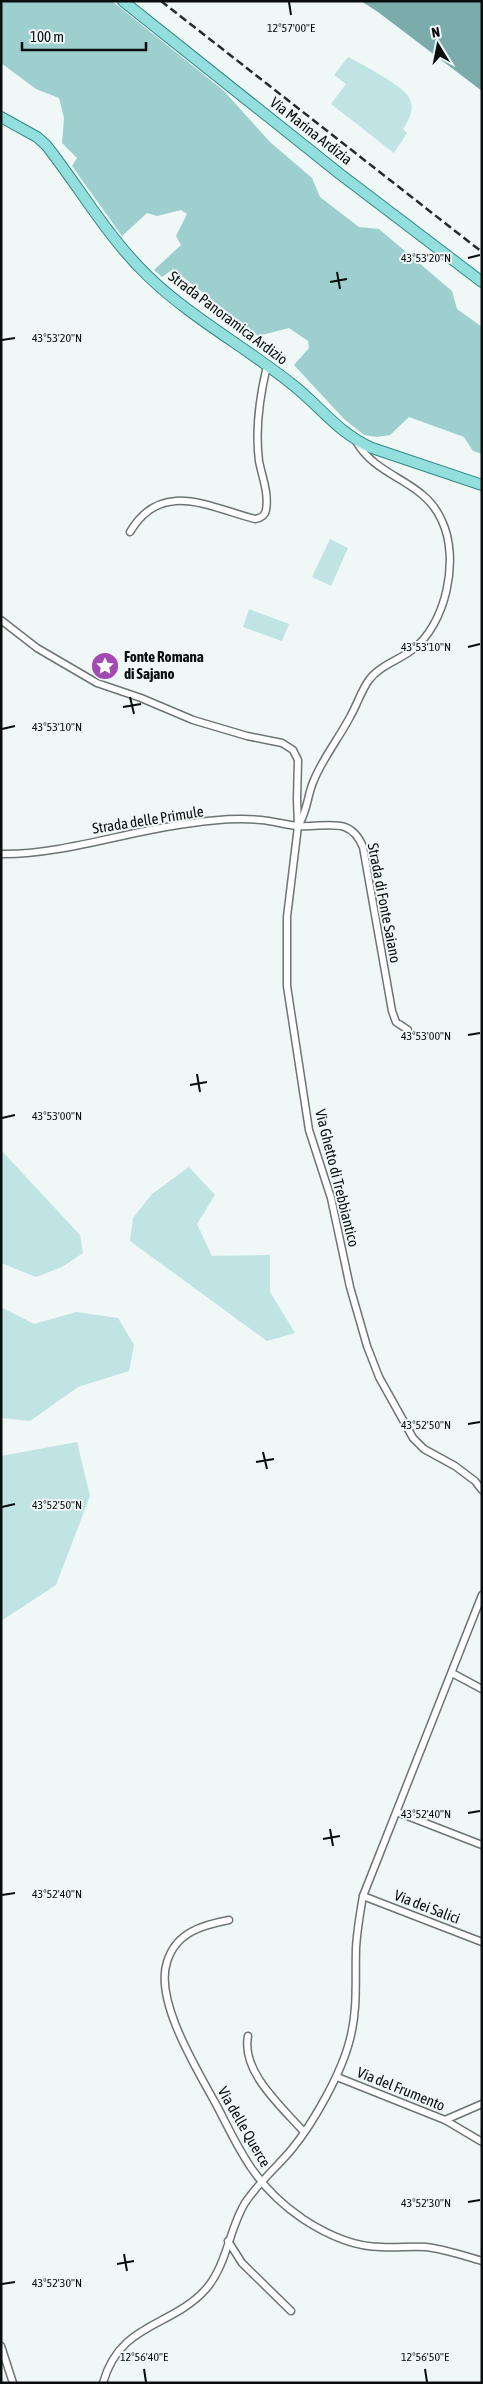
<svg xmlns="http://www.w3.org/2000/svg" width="483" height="2384" font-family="'Asap Condensed',sans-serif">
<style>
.green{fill:#bfe4e3}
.forest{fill:#9ccfcd}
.water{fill:#7bacab}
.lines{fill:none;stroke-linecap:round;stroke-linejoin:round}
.street-casing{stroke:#6d7474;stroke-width:9}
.primary-casing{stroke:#348787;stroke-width:12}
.street{stroke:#fff;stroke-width:6}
.primary{stroke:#93dfde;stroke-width:10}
.rail{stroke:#272a2a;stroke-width:2.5;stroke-dasharray:8 4;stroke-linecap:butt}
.ticks{fill:none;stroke:#0a0d0d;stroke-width:2}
.labels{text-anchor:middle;stroke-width:4;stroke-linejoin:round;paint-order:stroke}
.street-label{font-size:15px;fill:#0a0d0d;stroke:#eff7f7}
.poi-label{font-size:15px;font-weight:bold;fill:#0a0d0d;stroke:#eff7f7;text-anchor:start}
.ticks-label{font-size:12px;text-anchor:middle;fill:#0a0d0d;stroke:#eff7f7;stroke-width:4;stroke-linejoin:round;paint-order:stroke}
</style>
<rect width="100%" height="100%" fill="#eff7f7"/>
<g class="green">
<path d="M 348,57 C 360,63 401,85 408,96 C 416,107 409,120 403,129 L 407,133 L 394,153 L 331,104 L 346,84 L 334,75 Z"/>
<polygon points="330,539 348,548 331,586 312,577"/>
<polygon points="249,609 289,624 282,641 243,627"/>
<polygon points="1,1150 80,1235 83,1253 62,1267 36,1277 1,1263"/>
<polygon points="189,1167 215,1195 197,1224 212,1256 270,1255 270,1292 295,1333 267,1341 130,1241 133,1218 152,1194"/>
<polygon points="1,1307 34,1324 76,1312 118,1318 134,1345 129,1371 78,1387 30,1421 1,1418"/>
<polygon points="77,1442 90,1496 56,1585 1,1621 1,1456"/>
</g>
<polygon class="forest" points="1,1 112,1 224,91 270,142 312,178 320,197 359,227 379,229 452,291 457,309 482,327 482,454 473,451 464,437 409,417 390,435 377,437 364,435 344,419 294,365 309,348 308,341 289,328 258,336 173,269 162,277 154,270 181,245 176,236 187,214 181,210 157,216 147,213 122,236 72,166 77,158 62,143 64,118 59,98 36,89 1,63"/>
<polygon class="water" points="361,1 482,1 482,91 378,12"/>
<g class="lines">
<defs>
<g id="street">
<path d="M 130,532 C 161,479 209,507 255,519 C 261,518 265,516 266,510 C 269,493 262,477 259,461 C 255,430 260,395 267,366"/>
<polyline points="1,620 37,648 97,683 141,698 193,720 247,736 282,743 293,750 298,760 297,799 298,826 287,917 287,986 309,1130 331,1198 350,1287 367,1346 379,1377 413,1438 424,1449 455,1466 475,1481 482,1490"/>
<path d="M 298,826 C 308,811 307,795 314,780 C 323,758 339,738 350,717 C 357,705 361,691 369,680 C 379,666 399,660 412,650 C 446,625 460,559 442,521 C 424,479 377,479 356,441"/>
<path d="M 1,854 C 53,855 114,836 166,827 C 196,822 230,817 261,820 C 273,821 286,825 298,826 C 326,828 350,815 363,847 L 392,1011 L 396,1022 L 408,1030"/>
<polyline points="452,1673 482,1689"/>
<polyline points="397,1812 482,1845"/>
<polyline points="363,1896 482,1942"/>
<path d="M 229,1920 C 203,1925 176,1932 167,1962 C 154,2001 198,2071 217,2106 C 228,2127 238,2149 252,2169 C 265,2188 284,2206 303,2219 C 326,2234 353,2247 381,2247 C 396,2248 411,2246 426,2247 C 445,2249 464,2256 482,2261"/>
<path d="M 248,2036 C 241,2072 282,2107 304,2132"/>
<polyline points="337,2077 445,2120 482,2142"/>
<polyline points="445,2120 482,2104"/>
<polyline points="228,2241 242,2263 291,2311"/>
<polyline points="1,2346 13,2383"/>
<path d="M 103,2383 C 120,2322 171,2328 206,2289 C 227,2265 229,2229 245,2203 C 258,2183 277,2167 292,2149 C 314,2122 342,2072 350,2039 C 358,2009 355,1979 356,1948 C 357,1931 360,1913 363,1896 L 482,1595"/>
</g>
<g id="primary">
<polyline points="123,1 340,174 482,282"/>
<path d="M 1,117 L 37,137 L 46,145 C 80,188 108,238 148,276 C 190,317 247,348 293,385 C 322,408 337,432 372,448 L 482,485"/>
</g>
</defs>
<use href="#street" class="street-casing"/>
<use href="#primary" class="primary-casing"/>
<use href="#street" class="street"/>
<use href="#primary" class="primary"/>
<polyline class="rail" points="161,1 482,252"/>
</g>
<path class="ticks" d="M 289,2 L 291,15M 468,258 L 480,255M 337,272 L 340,289M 330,282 L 347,279M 2,340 L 15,338M 468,647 L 480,644M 130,697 L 134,714M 123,707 L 141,704M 2,729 L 15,726M 468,1035 L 480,1033M 197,1074 L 200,1092M 190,1085 L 207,1082M 2,1118 L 15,1115M 468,1424 L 480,1422M 263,1452 L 267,1469M 256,1462 L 274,1459M 2,1507 L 15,1504M 468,1813 L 480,1811M 330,1829 L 333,1846M 323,1839 L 340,1836M 2,1895 L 15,1893M 468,2202 L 480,2200M 124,2254 L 127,2271M 117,2264 L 134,2261M 2,2284 L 15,2282M 144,2369 L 146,2382M 425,2369 L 427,2382"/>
<defs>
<symbol id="sight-disc" viewBox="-11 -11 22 22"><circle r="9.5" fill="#a448b3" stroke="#eff7f7"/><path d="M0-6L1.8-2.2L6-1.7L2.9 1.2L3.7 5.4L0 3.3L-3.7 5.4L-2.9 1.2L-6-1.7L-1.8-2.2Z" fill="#fff"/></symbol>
</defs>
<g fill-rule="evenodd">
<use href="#sight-disc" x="89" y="650" width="32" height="32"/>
</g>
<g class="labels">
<g class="street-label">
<text transform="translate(311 131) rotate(38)" y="5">Via Marina Ardizia</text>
<text transform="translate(228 318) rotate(37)" y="5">Strada Panoramica Ardizio</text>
<text transform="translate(148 820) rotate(-9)" y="5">Strada delle Primule</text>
<text transform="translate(384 903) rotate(79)" y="5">Strada di Fonte Saiano</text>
<text transform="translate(337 1178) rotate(76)" y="5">Via Ghetto di Trebbiantico</text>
<text transform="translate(427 1907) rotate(21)" y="5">Via dei Salici</text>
<text transform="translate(401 2089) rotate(22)" y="5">Via del Frumento</text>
<text transform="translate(244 2127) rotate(60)" y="5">Via delle Querce</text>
</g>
<g class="poi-label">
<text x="124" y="662">Fonte Romana<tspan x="124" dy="17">di Sajano</tspan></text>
</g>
</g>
<g class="ticks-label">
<text x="291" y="32">12°57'00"E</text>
<text x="426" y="262">43°53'20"N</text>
<text x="57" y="342">43°53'20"N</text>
<text x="426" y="651">43°53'10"N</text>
<text x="57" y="731">43°53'10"N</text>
<text x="426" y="1040">43°53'00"N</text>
<text x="57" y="1120">43°53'00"N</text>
<text x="426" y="1429">43°52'50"N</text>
<text x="57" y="1509">43°52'50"N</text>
<text x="426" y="1818">43°52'40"N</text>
<text x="57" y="1898">43°52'40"N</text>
<text x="426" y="2207">43°52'30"N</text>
<text x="57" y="2287">43°52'30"N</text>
<text x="144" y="2361">12°56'40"E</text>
<text x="425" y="2361">12°56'50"E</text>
</g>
<rect width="483" height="2384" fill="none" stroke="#0a0d0d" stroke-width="5"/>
<g transform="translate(438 45) rotate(350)" stroke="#eff7f7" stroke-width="4" paint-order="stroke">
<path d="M0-4L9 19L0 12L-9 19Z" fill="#0a0d0d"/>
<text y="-8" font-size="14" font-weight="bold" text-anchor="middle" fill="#0a0d0d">N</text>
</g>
<path d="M22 42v8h124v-8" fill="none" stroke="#0a0d0d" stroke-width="2.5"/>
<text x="30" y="42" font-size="15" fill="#0a0d0d" stroke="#eff7f7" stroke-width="4" paint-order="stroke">100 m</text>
</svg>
